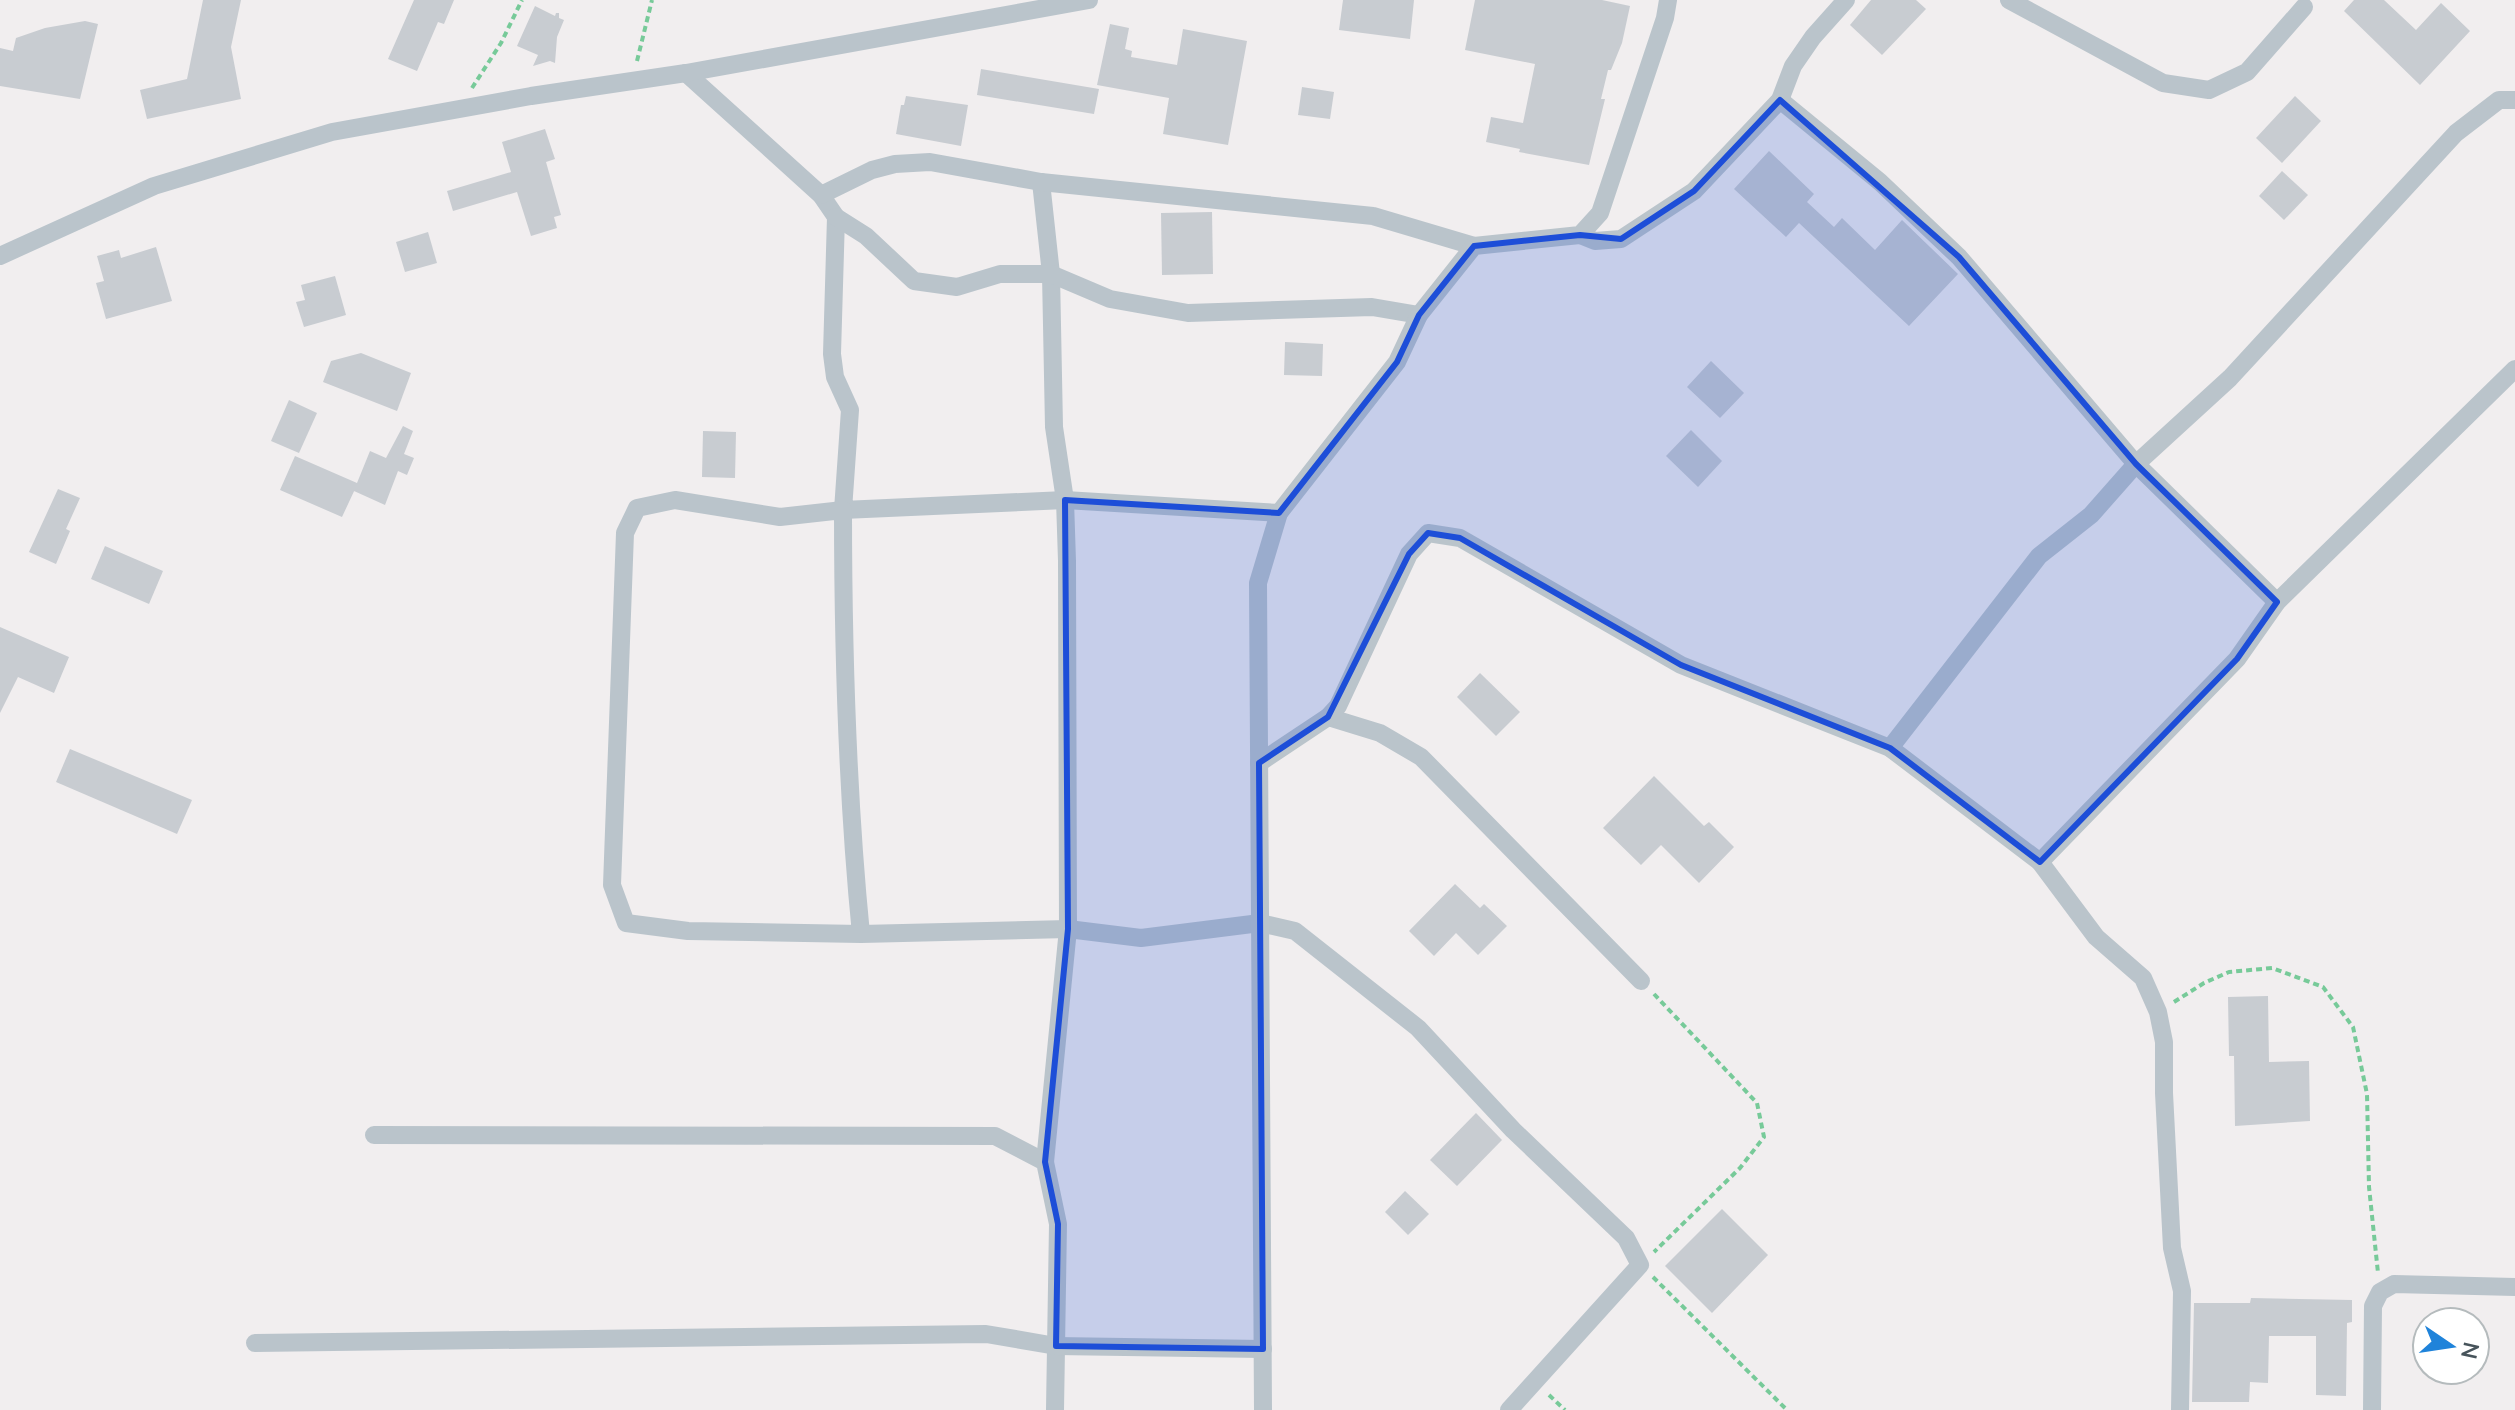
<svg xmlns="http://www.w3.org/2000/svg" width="2515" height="1410" font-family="'Nunito Sans',sans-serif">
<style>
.building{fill:#c8ccd1}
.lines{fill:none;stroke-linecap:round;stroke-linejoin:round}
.path{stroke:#77ca99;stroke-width:4;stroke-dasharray:6 4;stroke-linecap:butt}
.minor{stroke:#bac4cb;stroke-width:18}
.marked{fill:#1d4ed8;fill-opacity:0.2;stroke:#1d4ed8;stroke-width:6;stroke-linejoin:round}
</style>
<rect width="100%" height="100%" fill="#f1eeef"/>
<g class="building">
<polygon points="203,0 241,0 231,47 241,99 147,119 140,90 187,79"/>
<polygon points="414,0 454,0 444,24 438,22 417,71 388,59"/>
<polygon points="1343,0 1414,0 1410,39 1339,30"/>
<polygon points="1475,0 1602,0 1630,6 1622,43 1611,70 1608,70 1601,99 1605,99 1589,165 1519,152 1520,149 1486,142 1491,117 1523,123 1535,64 1465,50"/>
<polygon points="1871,0 1916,0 1926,9 1882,55 1850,25"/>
<polygon points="2354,0 2384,0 2416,30 2441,3 2470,31 2420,85 2344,11"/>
<polygon points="535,6 555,16 556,13 559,13 559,18 564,20 557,37 555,63 550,61 533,66 538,55 517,46"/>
<polygon points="85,21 98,24 80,99 0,86 0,48 13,51 16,38 45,28"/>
<polygon points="1110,24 1129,28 1125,49 1132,51 1131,57 1177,65 1183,29 1247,41 1228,145 1163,134 1169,98 1097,85"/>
<polygon points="981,69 1099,89 1094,114 977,95"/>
<polygon points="1302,87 1334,92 1330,119 1298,115"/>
<polygon points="906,96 968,105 961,146 896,134 901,105 904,105"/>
<polygon points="2295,96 2321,121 2282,163 2256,138"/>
<polygon points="545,129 555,159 546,162 561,215 554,217 557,228 531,236 517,192 453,211 447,191 511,172 502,142"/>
<polygon points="1769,151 1814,194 1807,202 1834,227 1842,218 1875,250 1902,220 1958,274 1909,326 1799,223 1786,237 1734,189"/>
<polygon points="2282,171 2308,195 2284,220 2259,196"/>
<polygon points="1212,212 1213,274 1162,275 1161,213"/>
<polygon points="428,232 437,263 405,272 396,242"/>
<polygon points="156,247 172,301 106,319 96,283 104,281 97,256 119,250 121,258"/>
<polygon points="335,276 346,315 304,327 296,302 305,300 301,285"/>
<polygon points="1285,342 1323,344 1322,376 1284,375"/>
<polygon points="361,353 411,373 397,411 323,382 331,361"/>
<polygon points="1711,361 1744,393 1720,418 1687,387"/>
<polygon points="289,400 317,413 299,453 271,441"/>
<polygon points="403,426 413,431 404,454 414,458 407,475 398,471 385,505 354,491 356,487 342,517 280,490 295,456 357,483 370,451 386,458"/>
<polygon points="1691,430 1722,461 1698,487 1666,456"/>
<polygon points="703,431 736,432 735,478 702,477"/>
<polygon points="58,489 80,498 66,529 70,531 56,564 29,552"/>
<polygon points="105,546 163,571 149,604 91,579"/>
<polygon points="0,627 69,657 54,693 18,677 0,713"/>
<polygon points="1480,673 1520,712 1496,736 1457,697"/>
<polygon points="70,749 192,800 177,834 56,782"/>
<polygon points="1654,776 1704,826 1709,822 1734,847 1699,883 1661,845 1641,865 1603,828"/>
<polygon points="1455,884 1480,908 1484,904 1507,926 1478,955 1456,933 1434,956 1409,931"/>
<polygon points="2268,996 2269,1062 2309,1061 2310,1121 2235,1126 2234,1056 2229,1056 2228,997"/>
<polygon points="1476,1113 1502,1140 1457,1186 1430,1160"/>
<polygon points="1405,1191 1429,1214 1408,1235 1385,1212"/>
<polygon points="1722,1209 1768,1255 1712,1313 1665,1266"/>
<polygon points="2251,1298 2352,1300 2352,1322 2347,1323 2346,1396 2316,1395 2316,1336 2269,1336 2268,1383 2250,1382 2249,1402 2192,1402 2194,1303 2250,1303"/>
</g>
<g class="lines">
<g class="path">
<polyline points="637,61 652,0"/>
<polyline points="472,88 501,43 522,0"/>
<polyline points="1654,994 1757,1103 1764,1137 1740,1168 1654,1252"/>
<polyline points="2174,1002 2204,983 2229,972 2272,968 2323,987 2353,1027 2367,1094 2369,1187 2378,1273"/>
<polyline points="1653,1277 1787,1410"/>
<polyline points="1549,1395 1565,1410"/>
</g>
<g class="minor">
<polyline points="2009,0 2163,83 2209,90 2247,72 2304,7"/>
<polyline points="686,73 821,195 836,217 832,354 835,377 850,410 843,510 1065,500 1279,513"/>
<polyline points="1780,100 1880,182 1959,257 2136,464 2277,602"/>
<polyline points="1041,182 1051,274 1054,427 1065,500 1067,561 1068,929 1045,1162"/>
<polyline points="821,195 872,170 895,164 930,162 1041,182 1373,216 1474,246"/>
<polyline points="836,217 866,236 914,281 957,287 1000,274 1051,274 1110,299 1188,313 1372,307 1419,315"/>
<polyline points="1580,235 1595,241 1621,239 1694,191 1780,100 1793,66 1813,37 1846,0"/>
<polyline points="0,256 154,186 332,132 531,96 686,73 1089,0"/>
<polyline points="1328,717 1380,733 1421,757 1641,981"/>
<polyline points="1890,748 2039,556 2091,515 2136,464 2230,378 2456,133 2499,100 2515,100"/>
<polyline points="1259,763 1328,717 1338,706 1409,554 1428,533 1460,538 1681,665 1890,748 2040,862 2096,937 2143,978 2158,1012 2164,1042 2164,1093 2172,1248 2182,1291 2180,1410"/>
<polyline points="2040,862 2237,659 2277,602 2515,369"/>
<path d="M 861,934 C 847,793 843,651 843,510 L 780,517 L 675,500 L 637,508 L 625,533 L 612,885 L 626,923 L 688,931 L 861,934 L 1068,929 L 1141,938 L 1260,923 L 1295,931 L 1418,1028 L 1513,1130 L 1626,1238 L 1640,1265 L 1509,1410"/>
<polyline points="374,1135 995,1136 1045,1162 1058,1224 1055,1410"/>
<polyline points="255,1343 986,1334 1056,1346 1263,1349"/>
<polyline points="1263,1410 1258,583 1279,513 1397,362 1419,315 1474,246 1580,235 1600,213 1665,18 1668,0"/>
<polyline points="2372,1410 2373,1306 2380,1292 2394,1284 2515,1287"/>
</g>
</g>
<path class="marked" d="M 1780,100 L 1959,257 L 2136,464 L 2277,602 L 2237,659 L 2040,862 L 1890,748 L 1681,665 L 1460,538 L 1428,533 L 1409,554 L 1328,717 L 1259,763 L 1263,1349 L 1056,1346 L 1058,1224 L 1045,1162 L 1068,929 L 1065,500 L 1279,513 L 1397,362 L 1419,315 L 1474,246 L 1580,235 L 1621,239 L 1694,191 Z"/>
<g transform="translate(2451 1346) rotate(103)"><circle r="38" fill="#ffffff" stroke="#b5bbbd" stroke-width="2"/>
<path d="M0-6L14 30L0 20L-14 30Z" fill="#1f83da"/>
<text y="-12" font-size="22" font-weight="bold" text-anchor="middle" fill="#47545b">N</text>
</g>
</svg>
